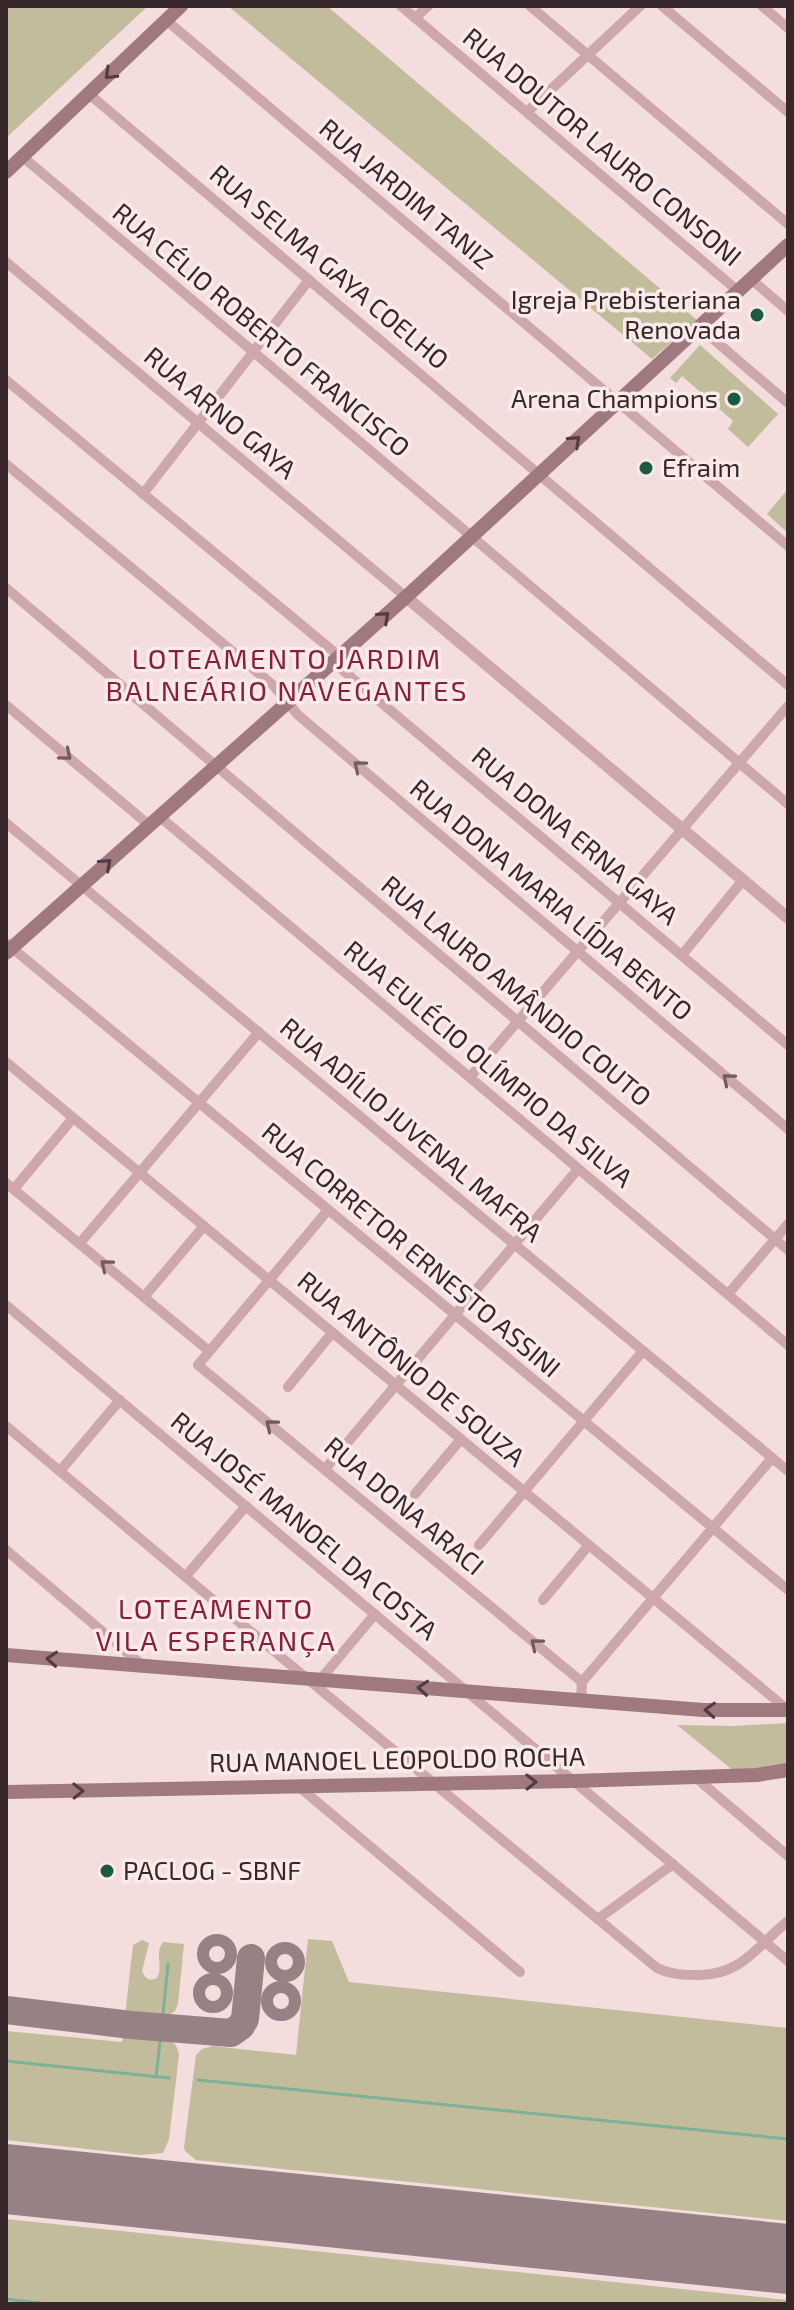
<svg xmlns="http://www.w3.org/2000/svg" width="794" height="2310" font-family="'Exo 2',sans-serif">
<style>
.green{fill:#c3bc9c}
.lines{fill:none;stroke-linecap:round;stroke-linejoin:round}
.stream{stroke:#7ab197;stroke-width:3}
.taxiway{stroke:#968284;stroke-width:28}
.runway{stroke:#968284;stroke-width:70}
.minor{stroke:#cca8aa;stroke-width:10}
.tertiary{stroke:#cca8aa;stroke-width:12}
.secondary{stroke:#a0797f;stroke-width:14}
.oneway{stroke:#523c41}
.oneway2{stroke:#735b5e}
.poi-dot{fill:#1c5b3f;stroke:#faeae9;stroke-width:3}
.labels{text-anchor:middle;stroke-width:7;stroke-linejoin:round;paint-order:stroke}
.street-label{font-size:26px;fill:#38282c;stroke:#faeae9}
.poi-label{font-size:26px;fill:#38282c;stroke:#faeae9;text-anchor:end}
.neighbourhood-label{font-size:28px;letter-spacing:2px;fill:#8a1f3d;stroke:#faeae9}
</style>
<rect width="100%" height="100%" fill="#f3dddd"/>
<g class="green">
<polygon points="6,6 148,6 6,138"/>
<polygon points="228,6 327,6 697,320 652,359"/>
<polygon points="700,345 778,414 748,447 728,429 733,421 682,376 676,383 670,378"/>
<polygon points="788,489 788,533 767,514"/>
<polygon points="788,1723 788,1765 735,1772 677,1725 732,1726"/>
<polygon points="308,1939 332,1941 349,1982 788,2028 788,2221 196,2160 185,2151 184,2147 196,2055 202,2049 213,2046 296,2055"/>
<path d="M 142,1940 L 149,1943 L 142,1971 C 145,1978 149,1982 157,1978 C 164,1966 154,1954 163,1942 L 184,1944 L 178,2004 L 175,2011 L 165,2018 L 125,2016 L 133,1945 Z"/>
<path d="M 6,2031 L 122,2042 L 123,2033 L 167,2038 C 174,2043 178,2046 179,2055 L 169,2139 L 163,2153 L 140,2155 L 6,2140 Z"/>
<polygon points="6,2219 788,2300 788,2304 6,2304"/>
</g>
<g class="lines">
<g class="stream">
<polyline points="163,2014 168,1964"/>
<polyline points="6,2061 169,2078"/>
<polyline points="156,2077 160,2042"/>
<polyline points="198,2080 788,2139"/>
<polyline points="6,2299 49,2304"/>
</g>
<g class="taxiway">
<circle cx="217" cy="1954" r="6"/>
<circle cx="285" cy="1962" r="6"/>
<circle cx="213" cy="1993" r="6"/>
<circle cx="281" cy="2001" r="6"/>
<polyline points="6,2010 131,2025 231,2033 241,2026 245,2019 251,1958"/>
<polyline points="6,2178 71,2184"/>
</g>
<polyline class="runway" points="6,2179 788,2259"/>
<g class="minor">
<polyline points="401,6 738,291"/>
<polyline points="530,6 788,224"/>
<polyline points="662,6 788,112"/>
<polyline points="762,6 788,28"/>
<polyline points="415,18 428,6"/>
<polyline points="166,20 788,546"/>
<polyline points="89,94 788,685"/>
<polyline points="527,112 640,6"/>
<polyline points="23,157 788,804"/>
<polyline points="6,262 406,597"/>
<polyline points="751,279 788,311"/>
<polyline points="699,327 788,403"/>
<polyline points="6,380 339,656"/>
<polyline points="6,464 274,686 298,715 788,1129"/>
<polyline points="143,494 309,280"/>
<polyline points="6,588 788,1250"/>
<polyline points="333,662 788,1045"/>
<polyline points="6,705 149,825"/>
<polyline points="160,817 788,1345"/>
<polyline points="6,823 788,1471"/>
<polyline points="6,943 788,1590"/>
<polyline points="682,955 743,880"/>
<polyline points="6,1062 788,1710"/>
<polyline points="470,1077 788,706"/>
<polyline points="6,1183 209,1351"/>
<polyline points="14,1189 73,1118"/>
<polyline points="328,1210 198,1365 582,1682 581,1700"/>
<polyline points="80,1243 259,1032"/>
<polyline points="728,1294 788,1224"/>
<polyline points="144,1297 204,1226"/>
<polyline points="6,1305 788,1961"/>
<polyline points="288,1387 332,1333"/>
<path d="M 6,1426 L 281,1657 L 657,1968 C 672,1975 684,1975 700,1975 C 743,1974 757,1946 788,1921"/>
<polyline points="325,1469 578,1169"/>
<polyline points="60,1471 120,1400"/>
<polyline points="415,1494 461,1439"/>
<polyline points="479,1545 643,1351"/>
<polyline points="6,1550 142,1665"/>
<polyline points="186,1576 246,1506"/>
<polyline points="543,1600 589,1545"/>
<polyline points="320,1680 375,1614"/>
<polyline points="582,1682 772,1458"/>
<polyline points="695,1777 788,1856"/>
<polyline points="298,1786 520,1972"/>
<polyline points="598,1919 673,1864"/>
</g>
<polyline class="tertiary" points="406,597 788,918"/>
<g class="secondary">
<polyline points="6,172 181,6"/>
<polyline points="6,953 406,597 788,245"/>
<polyline points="6,1655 703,1710 788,1710"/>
<polyline points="6,1792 574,1781 757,1775 788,1770"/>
</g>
</g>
<defs><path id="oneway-chevron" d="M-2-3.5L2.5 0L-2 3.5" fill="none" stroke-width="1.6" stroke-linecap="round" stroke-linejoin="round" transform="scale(2)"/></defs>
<g class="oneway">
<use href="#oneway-chevron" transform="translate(110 74) rotate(136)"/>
<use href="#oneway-chevron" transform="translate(575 441) rotate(-43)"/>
<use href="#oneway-chevron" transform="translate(384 617) rotate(-42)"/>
<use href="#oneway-chevron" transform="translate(106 864) rotate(-42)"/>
<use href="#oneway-chevron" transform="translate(52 1659) rotate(-176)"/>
<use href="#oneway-chevron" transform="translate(423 1688) rotate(-176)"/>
<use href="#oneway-chevron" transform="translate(710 1710) rotate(-177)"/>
<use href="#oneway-chevron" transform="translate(531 1782) rotate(-1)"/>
<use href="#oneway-chevron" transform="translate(78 1791) rotate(-1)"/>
</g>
<g class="oneway2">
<use href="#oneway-chevron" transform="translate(66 755) rotate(40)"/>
<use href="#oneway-chevron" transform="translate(359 766) rotate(-140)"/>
<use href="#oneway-chevron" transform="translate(728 1079) rotate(-140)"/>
<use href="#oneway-chevron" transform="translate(106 1265) rotate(-140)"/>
<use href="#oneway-chevron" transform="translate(271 1425) rotate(-140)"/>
<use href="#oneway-chevron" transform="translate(536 1644) rotate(-140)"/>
</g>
<g class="poi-dot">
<circle cx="757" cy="315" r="8"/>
<circle cx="734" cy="399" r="8"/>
<circle cx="646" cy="468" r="8"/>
<circle cx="107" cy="1871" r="8"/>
</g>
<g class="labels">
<g class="street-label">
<text transform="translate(602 147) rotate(40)" y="9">RUA DOUTOR LAURO CONSONI</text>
<text transform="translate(406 194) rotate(40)" y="9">RUA JARDIM TANIZ</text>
<text transform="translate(329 267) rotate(40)" y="9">RUA SELMA GAYA COELHO</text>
<text transform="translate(261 330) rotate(40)" y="9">RUA CÉLIO ROBERTO FRANCISCO</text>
<text transform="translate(220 413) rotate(40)" y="9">RUA ARNO GAYA</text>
<text transform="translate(575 836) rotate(40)" y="9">RUA DONA ERNA GAYA</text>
<text transform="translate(551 900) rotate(40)" y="9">RUA DONA MARIA LÍDIA BENTO</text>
<text transform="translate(516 991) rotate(40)" y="9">RUA LAURO AMÂNDIO COUTO</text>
<text transform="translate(488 1064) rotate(40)" y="9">RUA EULÉCIO OLÍMPIO DA SILVA</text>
<text transform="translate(411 1130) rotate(40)" y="9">RUA ADÍLIO JUVENAL MAFRA</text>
<text transform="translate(411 1250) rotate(40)" y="9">RUA CORRETOR ERNESTO ASSINI</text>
<text transform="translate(411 1369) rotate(40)" y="9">RUA ANTÔNIO DE SOUZA</text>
<text transform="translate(404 1506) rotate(40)" y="9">RUA DONA ARACI</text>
<text transform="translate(304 1526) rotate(40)" y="9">RUA JOSÉ MANOEL DA COSTA</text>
<text transform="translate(397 1760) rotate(-1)" y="9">RUA MANOEL LEOPOLDO ROCHA</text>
</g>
<g class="poi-label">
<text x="741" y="309">Igreja Prebisteriana<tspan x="741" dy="30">Renovada</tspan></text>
<text x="718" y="408">Arena Champions</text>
<text x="662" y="477" text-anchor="start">Efraim</text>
<text x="123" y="1880" text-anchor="start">PACLOG - SBNF</text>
</g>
<g class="neighbourhood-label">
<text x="287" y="669">LOTEAMENTO JARDIM<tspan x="287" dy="32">BALNEÁRIO NAVEGANTES</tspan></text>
<text x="216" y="1619">LOTEAMENTO<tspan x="216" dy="32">VILA ESPERANÇA</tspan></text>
</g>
</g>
<rect width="794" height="2310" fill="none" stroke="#38282c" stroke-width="16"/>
</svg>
